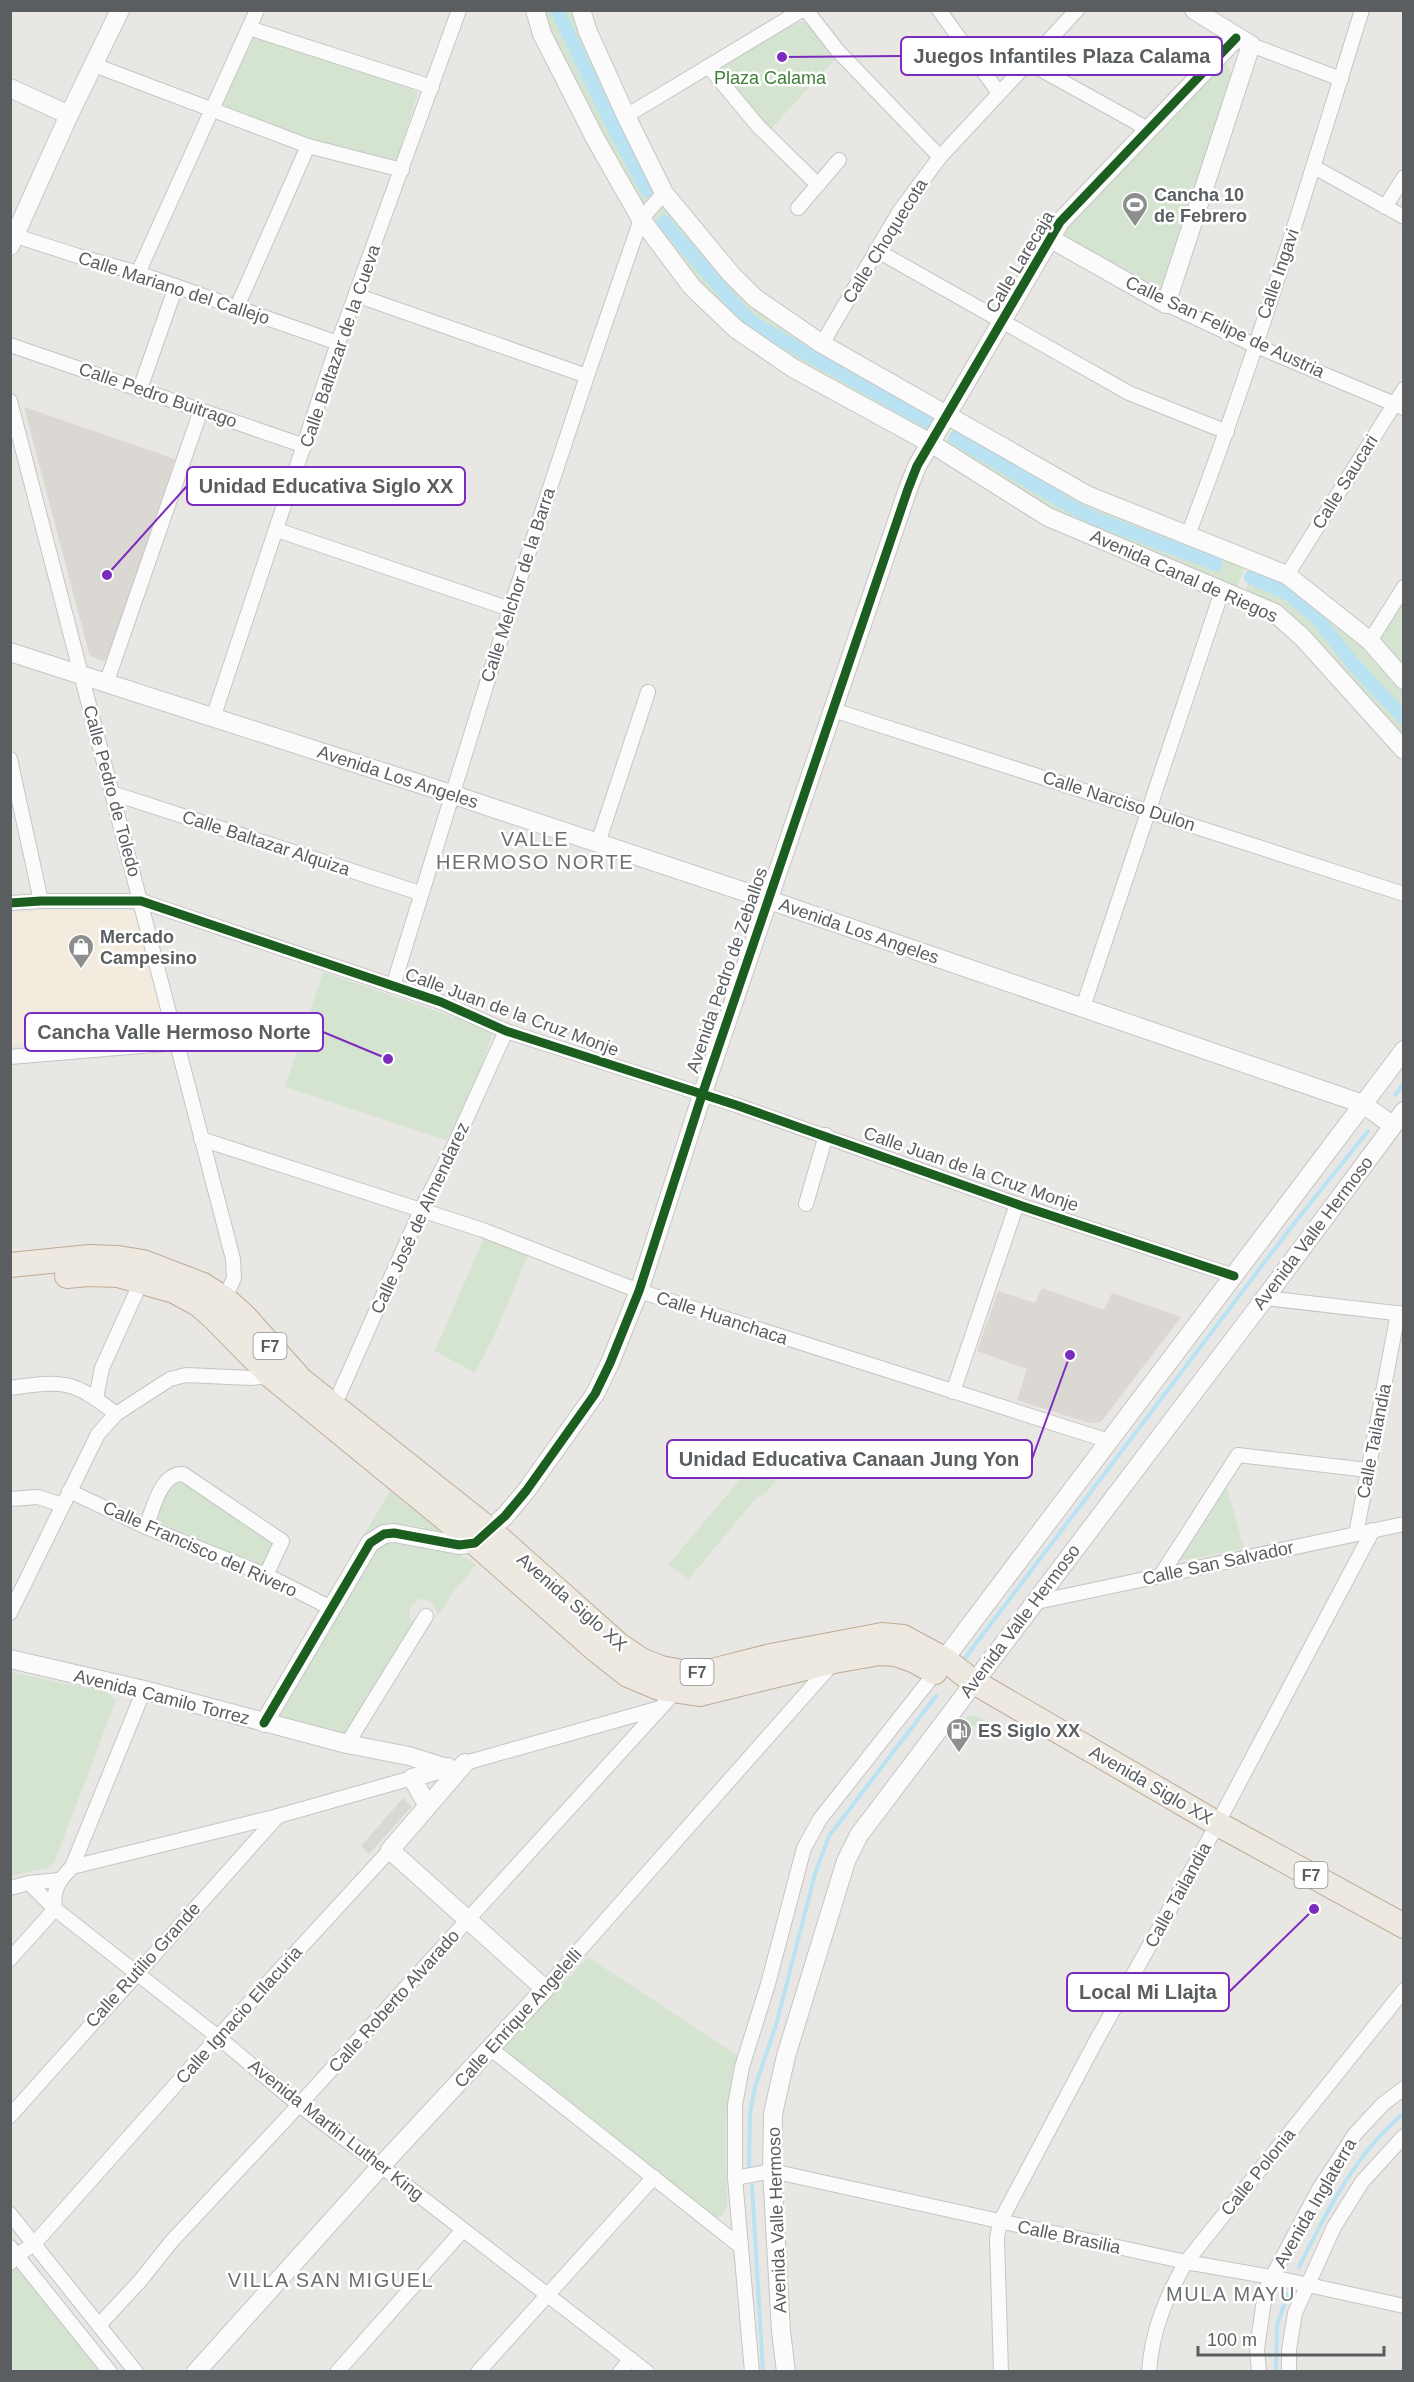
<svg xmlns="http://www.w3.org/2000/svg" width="1414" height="2382" font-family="Arial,sans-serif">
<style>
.commercial{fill:#f3ebdd}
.industrial{fill:#dad8d5}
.education{fill:#dbd7d3}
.green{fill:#d5e4d0}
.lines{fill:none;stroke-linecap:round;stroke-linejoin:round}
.stream{stroke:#b9e2f3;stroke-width:4}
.canal{stroke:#b9e2f3;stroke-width:14}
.street-casing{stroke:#c5c5c5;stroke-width:16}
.secondary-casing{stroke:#c4c5c5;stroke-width:20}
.highway-casing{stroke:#beab94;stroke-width:26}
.street{stroke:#fcfbfb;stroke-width:14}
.secondary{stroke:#fcfbfb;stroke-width:18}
.highway{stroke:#ede8e0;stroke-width:24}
.cycleway-casing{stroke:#fff;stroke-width:13}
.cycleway{stroke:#1b5e20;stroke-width:9}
.labels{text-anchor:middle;stroke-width:5;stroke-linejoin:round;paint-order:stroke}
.shield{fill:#fff;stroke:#8c8e90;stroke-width:1.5}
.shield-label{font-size:16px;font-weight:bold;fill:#5a5e61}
.park-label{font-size:18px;fill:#408039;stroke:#fff}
.poi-label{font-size:18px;font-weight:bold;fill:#5a5e61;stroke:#fff;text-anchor:start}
.street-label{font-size:18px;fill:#5a5e61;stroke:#fff}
.neighbourhood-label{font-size:20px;letter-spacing:1.5px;fill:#6b7073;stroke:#fff}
.leader{fill:none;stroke:#7b2cbf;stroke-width:2}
.callout-dot{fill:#7b2cbf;stroke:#fff;stroke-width:2}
.callout{fill:#fff;stroke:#7b2cbf;stroke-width:2}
.callout-label{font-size:20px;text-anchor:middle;font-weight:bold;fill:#5a5e61}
</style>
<rect width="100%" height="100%" fill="#e9e7e4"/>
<polygon class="commercial" points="42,910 134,911 167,1028 11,1044 11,912"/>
<polygon class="industrial" points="403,1798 412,1806 369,1854 361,1846"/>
<g class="education">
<polygon points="24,407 175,459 111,651 104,661 92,657 89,653"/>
<polygon points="1042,1288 1104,1310 1112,1293 1181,1317 1101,1422 1089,1423 1017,1400 1027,1369 977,1351 998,1291 1035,1303"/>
</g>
<g class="green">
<polygon points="543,11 572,11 656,193 643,207 578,88"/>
<polygon points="796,20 809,24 836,58 770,130 724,77 720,69"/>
<polygon points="255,35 405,86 418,93 395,165 233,114 223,103"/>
<polygon points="1220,63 1228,65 1231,75 1163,287 1158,292 1063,238 1062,233 1065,227"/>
<polygon points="664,203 727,278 939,416 928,437 755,336 700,287 650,219"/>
<polygon points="954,427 1245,566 1236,590 1048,511 944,445"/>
<polygon points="1254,567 1284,579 1367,650 1403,692 1403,738 1290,613 1269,600 1245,591"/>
<polygon points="1403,599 1403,669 1379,639"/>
<path d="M 323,972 L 494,1031 C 480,1066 469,1109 446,1140 L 285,1087 Z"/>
<polygon points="485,1235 529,1252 496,1332 475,1373 435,1351"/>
<polygon points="748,1470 776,1481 765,1494 756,1498 689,1579 668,1565"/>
<polygon points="179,1479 273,1540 274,1545 262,1569 152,1523 168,1486"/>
<polygon points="1226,1483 1244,1549 1174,1562"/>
<path d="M 390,1491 L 444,1534 C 406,1522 387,1516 357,1547 Z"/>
<path d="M 397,1540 C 424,1545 454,1546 476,1565 L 455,1590 L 438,1615 C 435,1605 431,1599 419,1599 L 411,1606 L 409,1616 L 415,1625 L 348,1731 L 343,1734 L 278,1717 L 373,1551 L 389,1542 Z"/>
<polygon points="10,1672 107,1692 116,1700 54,1863 48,1868 11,1876"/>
<polygon points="972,1715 980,1717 990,1724 960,1728 966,1717"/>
<path d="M 588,1957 L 737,2055 L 732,2075 L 726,2121 L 727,2207 C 723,2215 720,2218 710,2218 L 503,2052 L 507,2043 Z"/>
<polygon points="16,2257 100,2369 92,2371 11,2371 10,2259"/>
</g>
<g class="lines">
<g class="stream">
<polyline points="1395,1095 1404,1083"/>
<polyline points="965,1658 1289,1230 1368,1131"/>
<polyline points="749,2166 750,2113 755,2087 776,2025 815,1874 829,1836 936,1696"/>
<polyline points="752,2185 763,2372"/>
<path d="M 1299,2267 C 1327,2211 1355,2154 1404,2113"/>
<polyline points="1276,2372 1277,2325 1288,2294"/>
</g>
<g class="canal">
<polyline points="557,10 609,118 647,190"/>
<polyline points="664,222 744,315 756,325 926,421"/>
<polyline points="956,438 1072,507 1096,519 1216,564"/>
<polyline points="1251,577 1289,594 1316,617 1355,666 1404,718"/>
</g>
<defs>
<g id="street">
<polyline points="806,10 838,51 940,157"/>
<polyline points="939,10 999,93"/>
<polyline points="249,28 432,87"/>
<polyline points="1251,45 1341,79"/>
<polyline points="1029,63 1148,129"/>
<polyline points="94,65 308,146 402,170"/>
<polyline points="709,67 758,126 818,185"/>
<polyline points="626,116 802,10"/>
<polyline points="1314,167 1404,217"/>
<polyline points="1385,207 1404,177"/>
<polyline points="798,208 839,160"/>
<polyline points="10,234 78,256 138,273 338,343"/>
<polyline points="876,250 1129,393 1227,432"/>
<polyline points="138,273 257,10"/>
<polyline points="356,295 587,376"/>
<polyline points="1166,304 1254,345 1404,408"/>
<polyline points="237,307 308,146"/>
<polyline points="822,344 899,212 940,157 1077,10"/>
<polyline points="10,345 305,446"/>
<polyline points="140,389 176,286"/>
<polyline points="10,401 233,1259 234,1278 223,1303"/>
<polyline points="277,530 510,609"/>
<path d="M 1188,535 C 1254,363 1307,186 1362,10"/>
<polyline points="1287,575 1404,389"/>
<polyline points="1370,641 1404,587"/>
<polyline points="106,684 201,410"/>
<polyline points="833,710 1404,894"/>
<polyline points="213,718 338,343 459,10"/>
<polyline points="10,759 41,901"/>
<polyline points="112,793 420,893"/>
<polyline points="598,843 648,692"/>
<polyline points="10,903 41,901 141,901 441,1002 506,1031 736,1105 1022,1206 1234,1276"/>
<polyline points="393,986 510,609 587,376 641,219 664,193"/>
<polyline points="1083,1007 1222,591"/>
<polyline points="10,1057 177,1043"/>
<polyline points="201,1139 483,1230 639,1291 1109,1441"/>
<polyline points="806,1204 826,1135"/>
<polyline points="1265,1298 1404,1314"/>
<path d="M 10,1388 C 64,1380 73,1380 116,1414"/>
<polyline points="953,1392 1017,1204"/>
<polyline points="96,1398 102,1368 141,1282"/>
<polyline points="334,1406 421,1210 452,1150 506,1031"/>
<polyline points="69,1491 146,1527 266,1575 331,1608"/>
<polyline points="10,1499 38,1497 62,1505"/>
<path d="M 146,1527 C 153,1510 160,1473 183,1474 L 282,1541 L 266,1575"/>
<polyline points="1356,1534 1398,1313"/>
<polyline points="1161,1575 1238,1455 1368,1470"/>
<polyline points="1032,1603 1404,1524"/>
<polyline points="10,1613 98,1434 116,1414 170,1379 186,1375 251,1378 274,1375"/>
<polyline points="347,1744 426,1616"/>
<polyline points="465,1763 660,1708"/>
<polyline points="72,1867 278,1816 412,1778"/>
<polyline points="29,1883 55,1909 218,2037 299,2105 381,2166 647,2372"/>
<polyline points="10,1888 29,1883 59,1880"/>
<path d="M 10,1959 L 55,1909 C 52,1890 59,1880 72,1867 L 144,1690"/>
<polyline points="545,1989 833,1663"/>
<polyline points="491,2049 740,2246"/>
<polyline points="10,2116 278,1816"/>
<polyline points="735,2178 772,2171 1186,2262 1272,2277 1404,2306"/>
<polyline points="10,2214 136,2372"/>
<polyline points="10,2247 110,2372"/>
<polyline points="10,2263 17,2255 34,2244 218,2037 390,1850"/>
<polyline points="99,2325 140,2281 171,2242 299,2105 675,1692 676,1686"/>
<polyline points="337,2372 463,2230"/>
<polyline points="478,2372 654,2177"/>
<polyline points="620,2372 631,2359"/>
<polyline points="752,2372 735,2178 735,2105 742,2067 768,1984 804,1848 820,1819 935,1673"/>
<polyline points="1001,2372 997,2238 1000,2222 1096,2041 1213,1832 1373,1530"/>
<path d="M 1149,2372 C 1152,2330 1166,2297 1186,2262 L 1404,1990"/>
<polyline points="1259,2372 1257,2349 1265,2293 1272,2277 1319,2189 1355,2134 1383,2104 1404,2088"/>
<polyline points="1289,2372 1289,2350 1295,2313 1334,2227 1362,2182 1404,2136"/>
</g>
<g id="secondary">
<polyline points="535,10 542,34 596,140 641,219 692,287 736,329 793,368 932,444 1048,517 1275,613 1303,638 1404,750"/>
<polyline points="581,10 588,32 626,116 664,193 731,274 755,298 822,344 1087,495 1287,575 1370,641 1404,680"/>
<polyline points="10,88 69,115"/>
<polyline points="1051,239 1166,304 1251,45 1194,10"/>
<polyline points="10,246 69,115 120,10"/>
<polyline points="10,652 451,794 769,900 1363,1104 1392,1125"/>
<polyline points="10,1659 144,1690 347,1744 409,1756 447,1768"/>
<polyline points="937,1669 1404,1050"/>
<polyline points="264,1723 370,1543 384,1534 394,1533 459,1545 475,1543 505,1516 526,1491 595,1394 610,1363 639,1291 702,1095 908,489 917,466 1060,222 1236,38"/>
<polyline points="428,1806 412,1778 448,1767"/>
<polyline points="196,2372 381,2166 545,1989 390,1850 465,1763"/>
<polyline points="786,2372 781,2331 772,2171 773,2114 786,2056 846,1861 859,1835 1265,1298 1404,1111"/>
</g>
<g id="highway">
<polyline points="10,1265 90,1257 118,1258 143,1262 203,1285 225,1299 245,1317 301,1380 491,1531 619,1645 641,1660 661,1668 687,1673 712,1671 771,1656 882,1635 903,1637 944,1659 974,1682 1218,1824 1404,1926"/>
<polyline points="67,1276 88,1274 118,1275 174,1291 198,1304 213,1317 271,1376 475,1543 595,1649 628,1675 659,1688 699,1694 834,1661 880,1653 896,1654 915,1661 935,1672"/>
</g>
</defs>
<use href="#street" class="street-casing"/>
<use href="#secondary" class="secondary-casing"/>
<use href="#highway" class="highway-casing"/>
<use href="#street" class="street"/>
<use href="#secondary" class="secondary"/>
<use href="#highway" class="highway"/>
<defs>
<g id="cycleway">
<polyline points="10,903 41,901 141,901 441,1002 506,1031 736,1105 1022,1206 1234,1276"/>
<polyline points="264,1723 370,1543 384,1534 394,1533 459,1545 475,1543 505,1516 526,1491 595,1394 610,1363 639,1291 702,1095 908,489 917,466 1060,222 1236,38"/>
</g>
</defs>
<use href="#cycleway" class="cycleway-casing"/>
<use href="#cycleway" class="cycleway"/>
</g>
<defs>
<symbol id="stadium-pin" viewBox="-11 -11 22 30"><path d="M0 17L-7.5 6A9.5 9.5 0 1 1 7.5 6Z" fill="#8c8e8f" stroke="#fff"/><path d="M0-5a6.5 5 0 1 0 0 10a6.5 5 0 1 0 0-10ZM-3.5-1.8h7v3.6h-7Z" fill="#fff"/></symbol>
<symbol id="shop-pin" viewBox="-11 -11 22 30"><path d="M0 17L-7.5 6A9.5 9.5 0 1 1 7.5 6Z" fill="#8c8e8f" stroke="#fff"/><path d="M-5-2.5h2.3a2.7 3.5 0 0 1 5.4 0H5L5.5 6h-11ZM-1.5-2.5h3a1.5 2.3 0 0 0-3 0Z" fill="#fff"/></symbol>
<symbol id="fuel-pin" viewBox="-11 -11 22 30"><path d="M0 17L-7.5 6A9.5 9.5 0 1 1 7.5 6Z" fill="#8c8e8f" stroke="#fff"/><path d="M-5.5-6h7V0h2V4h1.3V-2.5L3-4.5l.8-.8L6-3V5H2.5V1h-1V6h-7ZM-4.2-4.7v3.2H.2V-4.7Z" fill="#fff"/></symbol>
</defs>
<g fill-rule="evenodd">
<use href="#stadium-pin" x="1120" y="190" width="30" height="40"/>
<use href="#shop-pin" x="66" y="932" width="30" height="40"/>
<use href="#fuel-pin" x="944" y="1716" width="30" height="40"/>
</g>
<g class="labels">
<g class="shield">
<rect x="253.5" y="1333" width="33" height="26" rx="4.5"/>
<rect x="680.5" y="1659" width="33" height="26" rx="4.5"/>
<rect x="1294.5" y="1862" width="33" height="26" rx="4.5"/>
</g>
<g class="shield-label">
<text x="270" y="1352">F7</text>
<text x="697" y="1678">F7</text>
<text x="1311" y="1881">F7</text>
</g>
<g class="park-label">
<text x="770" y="84">Plaza Calama</text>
</g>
<g class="poi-label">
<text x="1154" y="201">Cancha 10<tspan x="1154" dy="21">de Febrero</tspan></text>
<text x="100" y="943">Mercado<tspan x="100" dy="21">Campesino</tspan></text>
<text x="978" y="1737">ES Siglo XX</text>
</g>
<g class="street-label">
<text transform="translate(885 241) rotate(-58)" y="6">Calle Choquecota</text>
<text transform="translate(1020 262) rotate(-59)" y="6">Calle Larecaja</text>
<text transform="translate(1278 274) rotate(-71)" y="6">Calle Ingavi</text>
<text transform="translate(174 288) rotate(18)" y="6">Calle Mariano del Callejo</text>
<text transform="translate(1225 327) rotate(25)" y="6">Calle San Felipe de Austria</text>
<text transform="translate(340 346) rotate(-71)" y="6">Calle Baltazar de la Cueva</text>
<text transform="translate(158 395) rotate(19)" y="6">Calle Pedro Buitrago</text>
<text transform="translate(1345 482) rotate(-58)" y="6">Calle Saucari</text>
<text transform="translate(1184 576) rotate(24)" y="6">Avenida Canal de Riegos</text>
<text transform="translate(518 585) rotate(-72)" y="6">Calle Melchor de la Barra</text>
<text transform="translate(398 777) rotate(18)" y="6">Avenida Los Angeles</text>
<text transform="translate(112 791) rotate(75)" y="6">Calle Pedro de Toledo</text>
<text transform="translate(1119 801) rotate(18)" y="6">Calle Narciso Dulon</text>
<text transform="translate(266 843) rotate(18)" y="6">Calle Baltazar Alquiza</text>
<text transform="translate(859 931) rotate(19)" y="6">Avenida Los Angeles</text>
<text transform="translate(727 970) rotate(-71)" y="6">Avenida Pedro de Zeballos</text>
<text transform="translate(512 1012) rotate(20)" y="6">Calle Juan de la Cruz Monje</text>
<text transform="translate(971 1169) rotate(19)" y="6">Calle Juan de la Cruz Monje</text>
<text transform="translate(420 1218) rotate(-65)" y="6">Calle José de Almendarez</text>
<text transform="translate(1313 1233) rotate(-53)" y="6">Avenida Valle Hermoso</text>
<text transform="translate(722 1318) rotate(18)" y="6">Calle Huanchaca</text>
<text transform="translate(1374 1441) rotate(-79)" y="6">Calle Tailandia</text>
<text transform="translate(200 1549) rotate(24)" y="6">Calle Francisco del Rivero</text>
<text transform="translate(1218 1563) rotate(-12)" y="6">Calle San Salvador</text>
<text transform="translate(572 1602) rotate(41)" y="6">Avenida Siglo XX</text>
<text transform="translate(1020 1621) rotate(-53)" y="6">Avenida Valle Hermoso</text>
<text transform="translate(162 1697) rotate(14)" y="6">Avenida Camilo Torrez</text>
<text transform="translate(1151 1785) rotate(30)" y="6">Avenida Siglo XX</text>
<text transform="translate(1178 1895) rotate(-61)" y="6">Calle Tailandia</text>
<text transform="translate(143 1965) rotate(-48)" y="6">Calle Rutilio Grande</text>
<text transform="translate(394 2001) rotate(-48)" y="6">Calle Roberto Alvarado</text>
<text transform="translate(239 2015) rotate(-48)" y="6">Calle Ignacio Ellacuria</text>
<text transform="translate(518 2018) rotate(-48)" y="6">Calle Enrique Angelelli</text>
<text transform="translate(336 2130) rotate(38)" y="6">Avenida Martin Luther King</text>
<text transform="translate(1258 2172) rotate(-51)" y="6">Calle Polonia</text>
<text transform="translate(1315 2203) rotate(-60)" y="6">Avenida Inglaterra</text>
<text transform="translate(777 2220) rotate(-92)" y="6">Avenida Valle Hermoso</text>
<text transform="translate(1069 2237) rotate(12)" y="6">Calle Brasilia</text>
</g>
<g class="neighbourhood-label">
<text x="535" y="846">VALLE<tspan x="535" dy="23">HERMOSO NORTE</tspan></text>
<text x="331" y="2287">VILLA SAN MIGUEL</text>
<text x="1231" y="2301">MULA MAYU</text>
</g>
</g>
<path class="leader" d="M782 57L901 56M107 575L187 486M388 1059L323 1032M1070 1355L1032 1459M1314 1909L1229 1992"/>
<g class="callout-dot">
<circle cx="782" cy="57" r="6"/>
<circle cx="107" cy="575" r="6"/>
<circle cx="388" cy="1059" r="6"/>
<circle cx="1070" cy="1355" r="6"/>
<circle cx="1314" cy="1909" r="6"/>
</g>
<g class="callout">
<rect x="901" y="37" width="321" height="38" rx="6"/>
<rect x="187" y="467" width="278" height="38" rx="6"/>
<rect x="25" y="1013" width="298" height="38" rx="6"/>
<rect x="667" y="1440" width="365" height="38" rx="6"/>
<rect x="1067" y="1973" width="162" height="38" rx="6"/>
</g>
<g class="callout-label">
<text x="1062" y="63">Juegos Infantiles Plaza Calama</text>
<text x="326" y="493">Unidad Educativa Siglo XX</text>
<text x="174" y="1039">Cancha Valle Hermoso Norte</text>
<text x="849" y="1466">Unidad Educativa Canaan Jung Yon</text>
<text x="1148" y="1999">Local Mi Llajta</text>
</g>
<rect width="1414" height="2382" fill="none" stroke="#5a5e61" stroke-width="24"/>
<path d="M1198 2346v9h186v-9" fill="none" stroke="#5a5e61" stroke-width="3"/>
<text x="1207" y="2346" font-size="18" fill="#5a5e61" stroke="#ffffff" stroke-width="4.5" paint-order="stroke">100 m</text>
</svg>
